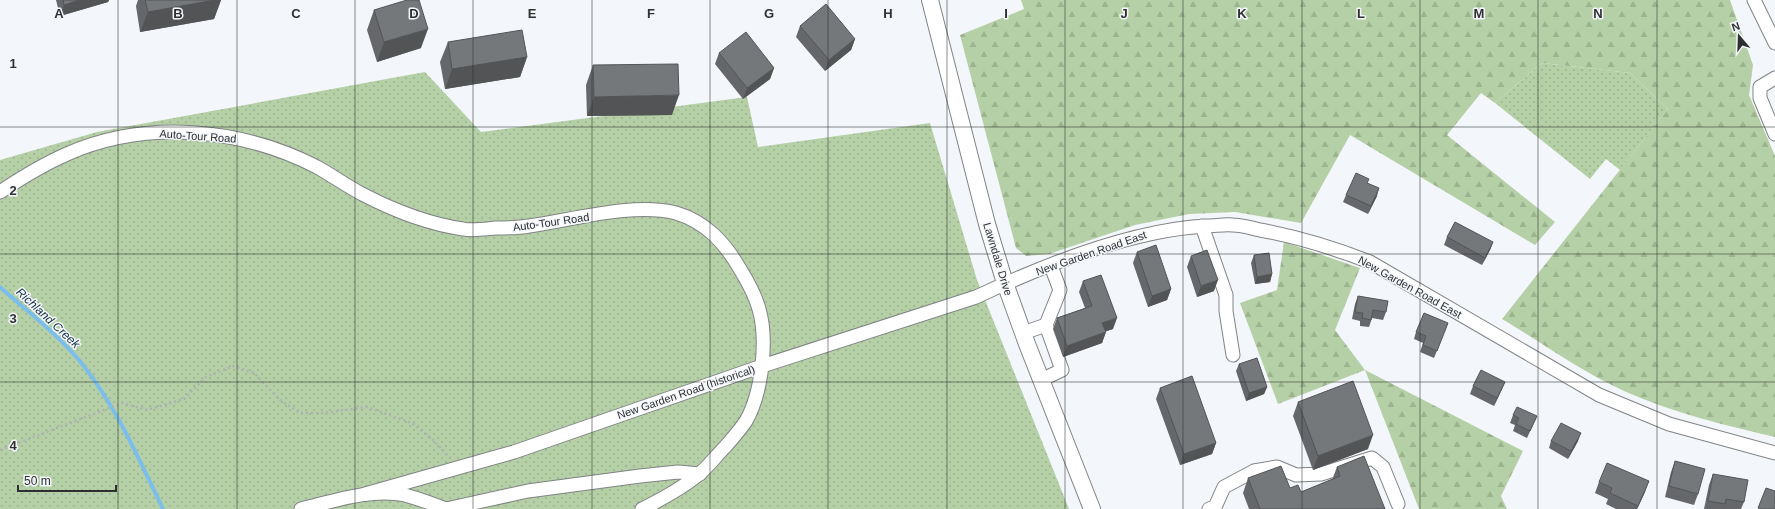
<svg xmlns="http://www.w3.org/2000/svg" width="1775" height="509" font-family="Arial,sans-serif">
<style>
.grass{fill:url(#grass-dots)}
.forest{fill:url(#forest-firs)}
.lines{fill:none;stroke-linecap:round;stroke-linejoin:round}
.stream{stroke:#7cbeeb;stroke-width:4}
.minor-casing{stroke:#808386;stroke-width:15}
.major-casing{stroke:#808386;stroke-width:18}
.path{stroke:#afb2b5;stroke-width:2.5;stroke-dasharray:2 3;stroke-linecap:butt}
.minor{stroke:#fff;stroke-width:13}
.major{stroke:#fff;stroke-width:16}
.wall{fill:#65676a}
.shaded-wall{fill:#525456}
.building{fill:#75787b;stroke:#525456}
.grid{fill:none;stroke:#2e2f30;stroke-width:1;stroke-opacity:0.55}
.labels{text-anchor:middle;stroke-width:3;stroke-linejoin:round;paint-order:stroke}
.street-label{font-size:11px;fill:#2e2f30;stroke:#f3f6fa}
.water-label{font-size:12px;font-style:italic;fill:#122f42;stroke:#f3f6fa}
.grid-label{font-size:13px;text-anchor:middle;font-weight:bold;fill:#2e2f30;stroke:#f3f6fa;stroke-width:3;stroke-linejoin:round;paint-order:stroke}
</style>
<defs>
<pattern id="grass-dots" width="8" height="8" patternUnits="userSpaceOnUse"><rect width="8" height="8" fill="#b5d0a6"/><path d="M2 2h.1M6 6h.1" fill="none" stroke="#9cb38f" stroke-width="1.8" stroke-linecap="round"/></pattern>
<pattern id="forest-firs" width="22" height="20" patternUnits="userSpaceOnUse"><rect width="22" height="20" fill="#b5d0a6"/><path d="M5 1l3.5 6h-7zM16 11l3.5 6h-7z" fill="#9cb38f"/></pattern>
</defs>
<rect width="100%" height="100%" fill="#f3f6fa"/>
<g class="grass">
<polygon points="1542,63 1630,73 1668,109 1620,170 1606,159 1590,179 1495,103"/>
<polygon points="425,72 481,132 747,97 758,147 930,123 977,280 1069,509 0,509 0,160 97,132"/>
</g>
<g class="forest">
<path d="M 1021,0 L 1730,0 L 1753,65 L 1749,95 L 1775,156 L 1775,437 C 1724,425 1673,413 1624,391 C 1582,372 1542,343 1502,319 L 1668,109 L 1630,73 L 1542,63 L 1495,103 L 1481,93 L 1447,135 L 1555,222 L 1535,245 L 1350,135 L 1301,223 L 1235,212 L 1189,214 L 1135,225 L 1049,254 L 1026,256 L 1016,248 L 960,35 L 1024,9 Z"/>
<polygon points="1284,242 1360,268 1335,330 1365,370 1523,451 1501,496 1507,509 1419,509 1365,370 1278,404 1240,303 1277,290"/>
</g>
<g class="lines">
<path class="stream" d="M 0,287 C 28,312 59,335 83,365 C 117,408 139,460 163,509"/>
<defs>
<g id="minor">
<polyline points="1754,0 1775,43"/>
<polyline points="1775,78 1760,87 1760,98 1775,134"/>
<path d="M 0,192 C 21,178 44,164 67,154 C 147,119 241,128 317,167 C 333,176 348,187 364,195 C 395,211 429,224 463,229 C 473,231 485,229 496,228 C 507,228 518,228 529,226 C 573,220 633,202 676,213 C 706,222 725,243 740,269 C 748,282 755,294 759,309 C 768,340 762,393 746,421 C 740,430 732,439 725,447 C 716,456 708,467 698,475 C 681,489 662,499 642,509"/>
<polyline points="1202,226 1226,295 1226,311 1233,355"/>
<polyline points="1046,325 1060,290 1051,266"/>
<polyline points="1023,333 1046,325 1062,370 1041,380"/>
<path d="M 365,494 L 514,452 L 762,366 L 976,297 C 1044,265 1131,230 1206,226 C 1215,226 1224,224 1233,225 C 1242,225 1251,228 1260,230 C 1298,237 1334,248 1370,262 L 1599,395 L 1669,424 L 1775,453"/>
<path d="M 301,509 C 334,501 371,488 405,495 C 419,499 433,504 446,509"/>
<polyline points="446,509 528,491 640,476 678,472 700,474"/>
<polyline points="1209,509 1215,507 1224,487 1254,471 1277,467 1296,475 1321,474 1372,458 1383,467 1398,504"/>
</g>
<polyline id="major" points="930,0 987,224 1005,283 1027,344 1092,509"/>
</defs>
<use href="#minor" class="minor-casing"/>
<use href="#major" class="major-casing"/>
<polyline class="path" points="0,450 122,403 147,410 184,399 206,377 233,366 254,373 280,400 300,413 323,413 367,407 412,423 433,440 450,458"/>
<use href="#minor" class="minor"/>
<use href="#major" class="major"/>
</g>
<g class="wall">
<polygon points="56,0 109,0 108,2 60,16"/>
<polygon points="138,0 221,0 214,19 140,32 136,6"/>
<polygon points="374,10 421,48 377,62 367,30"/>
<polygon points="800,26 855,39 851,50 825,71 796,37"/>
<polygon points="448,42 527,57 520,77 445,89 440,62"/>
<polygon points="719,53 774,68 770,79 743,99 715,64"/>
<polygon points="593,65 672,115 587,116 586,85"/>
<polygon points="1367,183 1377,196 1368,214 1343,202 1346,195"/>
<polygon points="1447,237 1493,242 1490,250 1482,265 1444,245"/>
<polygon points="1137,252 1171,289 1167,300 1148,307 1133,263"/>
<polygon points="1254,255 1272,274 1270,282 1255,284 1251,263"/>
<polygon points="1191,256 1214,291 1197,297 1187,267"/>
<polygon points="1083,281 1113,329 1106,331 1102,343 1063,357 1053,329 1057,318 1085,308 1079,292"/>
<polygon points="1358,296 1386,312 1383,320 1372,318 1369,327 1360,326 1360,321 1352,319 1355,304"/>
<polygon points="1448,323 1434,358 1420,352 1423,343 1414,339 1416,332"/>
<polygon points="1239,364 1267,387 1264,394 1246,401 1236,371"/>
<polygon points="1505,382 1502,389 1494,406 1470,394 1473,386"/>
<polygon points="1160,388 1216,443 1212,454 1180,465 1156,399"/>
<polygon points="1298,402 1368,449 1313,470 1293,416"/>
<polygon points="1513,415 1537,416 1527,438 1513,431 1515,425 1510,423"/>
<polygon points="1551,441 1578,441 1568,459 1549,448"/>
<polygon points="1675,461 1698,494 1694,505 1665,497 1671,472"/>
<polygon points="1337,467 1385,509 1249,509 1243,493 1248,478 1301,492 1332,480"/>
<polygon points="1713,474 1744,502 1741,509 1704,509 1709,485"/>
<polygon points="1599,482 1645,492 1637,509 1616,509 1606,504 1608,499 1595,493"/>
</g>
<g class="shaded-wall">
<polygon points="80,0 109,0 108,2 60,16 64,5"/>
<polygon points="215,0 221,0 214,19 140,32 148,12"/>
<polygon points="428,29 421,48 377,62 384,42"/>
<polygon points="855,39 851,50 825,71 829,60"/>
<polygon points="527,57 520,77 445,89 452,69"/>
<polygon points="774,68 770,79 743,99 747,88"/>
<polygon points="679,95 672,115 587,116 594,97"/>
<polygon points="1379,188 1377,196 1368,214 1371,206"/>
<polygon points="1493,242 1490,250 1482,265 1485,258"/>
<polygon points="1272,274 1270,282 1255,284 1257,277"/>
<polygon points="1218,280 1214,291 1197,297 1201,286"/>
<polygon points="1171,289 1167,300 1148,307 1152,296"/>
<polygon points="1117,318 1113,329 1098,334 1102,323"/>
<polygon points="1106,332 1102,343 1063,357 1067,346"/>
<polygon points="1505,382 1502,389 1494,406 1497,398"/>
<polygon points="1267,387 1264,394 1246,401 1249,393"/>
<polygon points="1581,433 1578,441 1568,459 1571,451"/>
<polygon points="1373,435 1368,449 1313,470 1318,456"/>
<polygon points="1216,443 1212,454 1180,465 1184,454"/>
<polygon points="1649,481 1645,492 1637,509 1636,509"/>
</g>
<g class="building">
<polygon points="63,0 80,0 64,5"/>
<polygon points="145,0 215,0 148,12"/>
<polygon points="407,0 419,0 428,29 384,42 374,10"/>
<polygon points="826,4 855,39 829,60 800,26"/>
<polygon points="522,30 527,57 452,69 448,42"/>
<polygon points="746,32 774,68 747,88 719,53"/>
<polygon points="678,64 679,95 594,97 593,65"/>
<polygon points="1356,173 1369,179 1367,183 1379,188 1371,206 1346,195"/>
<polygon points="1455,222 1493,242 1485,258 1447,237"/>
<polygon points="1156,245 1171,289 1152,296 1137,252"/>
<polygon points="1207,250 1218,280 1201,286 1191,256"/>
<polygon points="1269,253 1272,274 1257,277 1254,255"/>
<polygon points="1101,275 1117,318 1102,323 1106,332 1067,346 1057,318 1092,306 1083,281"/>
<polygon points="1358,296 1388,301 1386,312 1373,310 1371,320 1362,318 1363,313 1355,312"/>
<polygon points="1424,313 1448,323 1437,351 1423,345 1426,336 1416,332"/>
<polygon points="1257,358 1267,387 1249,393 1239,364"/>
<polygon points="1481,370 1505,382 1497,398 1473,386"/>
<polygon points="1192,376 1216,443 1184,454 1160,388"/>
<polygon points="1353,381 1373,435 1318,456 1298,402"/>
<polygon points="1517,407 1537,416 1530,431 1516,424 1519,418 1513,415"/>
<polygon points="1561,423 1581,433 1571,451 1551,441"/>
<polygon points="1364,456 1385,509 1260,509 1248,478 1281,466 1290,488 1298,485 1301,492 1340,476 1337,467"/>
<polygon points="1675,461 1705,469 1698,494 1669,486"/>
<polygon points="1607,463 1649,481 1638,506 1610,493 1612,488 1599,482"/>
<polygon points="1713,474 1748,480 1744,502 1726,499 1725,504 1708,501"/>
<polygon points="1766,488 1775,491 1775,509 1762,509 1758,508"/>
</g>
<path class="grid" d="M 118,0 L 118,509M 237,0 L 237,509M 355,0 L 355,509M 473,0 L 473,509M 592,0 L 592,509M 710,0 L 710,509M 828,0 L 828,509M 947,0 L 947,509M 1065,0 L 1065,509M 1183,0 L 1183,509M 1302,0 L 1302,509M 1420,0 L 1420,509M 1538,0 L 1538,509M 1657,0 L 1657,509M 0,127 L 1775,127M 0,254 L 1775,254M 0,382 L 1775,382"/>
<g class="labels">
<g class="street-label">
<text transform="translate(198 136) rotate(4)" y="4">Auto-Tour Road</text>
<text transform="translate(551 222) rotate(-8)" y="4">Auto-Tour Road</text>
<text transform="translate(1091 253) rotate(-19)" y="4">New Garden Road East</text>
<text transform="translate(998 259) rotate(73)" y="4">Lawndale Drive</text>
<text transform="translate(1410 287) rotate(29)" y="4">New Garden Road East</text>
<text transform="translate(686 392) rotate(-19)" y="4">New Garden Road (historical)</text>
</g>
<g class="water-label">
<text transform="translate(48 318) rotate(43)" y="4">Richland Creek</text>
</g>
</g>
<g class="grid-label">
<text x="59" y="18">A</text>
<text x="178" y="18">B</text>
<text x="296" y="18">C</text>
<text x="414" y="18">D</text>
<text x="532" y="18">E</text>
<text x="651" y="18">F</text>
<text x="769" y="18">G</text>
<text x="888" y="18">H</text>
<text x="1006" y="18">I</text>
<text x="1124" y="18">J</text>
<text x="1242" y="18">K</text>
<text x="1361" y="18">L</text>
<text x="1479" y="18">M</text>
<text x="1598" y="18">N</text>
<text x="13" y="68">1</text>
<text x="13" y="195">2</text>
<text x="13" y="323">3</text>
<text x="13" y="450">4</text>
</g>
<g transform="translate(1739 36) rotate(341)" stroke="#f3f6fa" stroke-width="3" paint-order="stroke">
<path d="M0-3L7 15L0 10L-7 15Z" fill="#2e2f30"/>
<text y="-6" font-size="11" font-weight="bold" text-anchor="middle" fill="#2e2f30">N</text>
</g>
<path d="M18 485v6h98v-6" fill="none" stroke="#2e2f30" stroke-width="2"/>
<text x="24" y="485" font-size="12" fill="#2e2f30" stroke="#f3f6fa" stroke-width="3" paint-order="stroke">50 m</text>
</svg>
